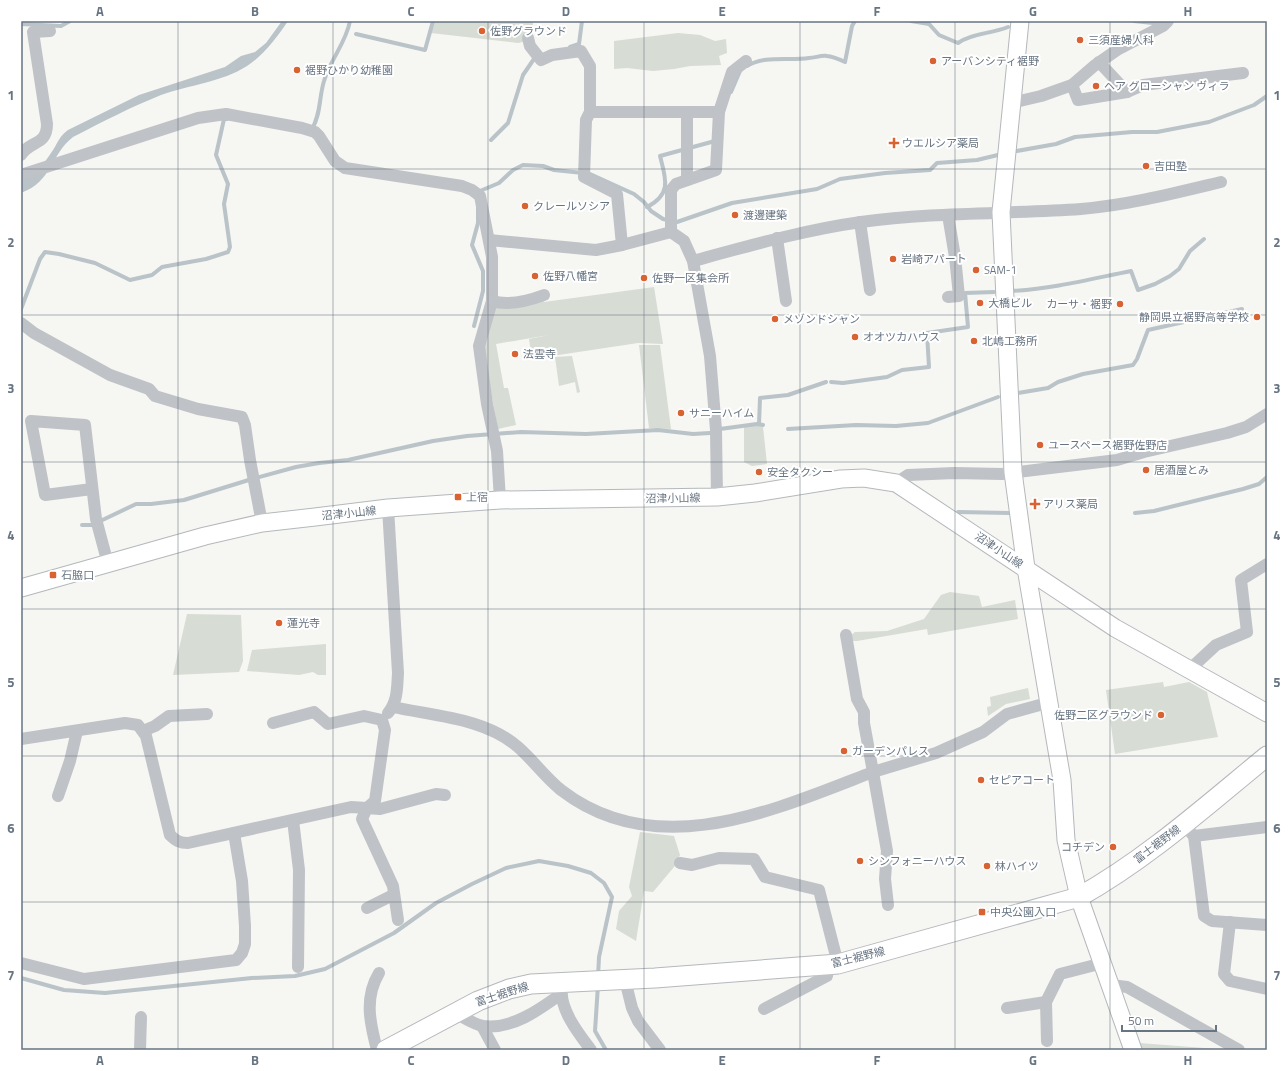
<svg xmlns="http://www.w3.org/2000/svg" width="1288" height="1071" font-family="'Titillium Web','Noto Sans JP',sans-serif">
<style>
.green{fill:#d7dcd4}
.water{fill:#b9c3c8}
.lines{fill:none;stroke-linecap:round;stroke-linejoin:round}
.stream{stroke:#b9c3c8;stroke-width:4}
.secondary-casing{stroke:#b4b8bc;stroke-width:19}
.primary-casing{stroke:#b5b8bc;stroke-width:21}
.street{stroke:#bfc2c6;stroke-width:12}
.secondary{stroke:#fff;stroke-width:17}
.primary{stroke:#fff;stroke-width:19}
.grid{fill:none;stroke:#677482;stroke-width:1;stroke-opacity:0.55}
.poi-dot{fill:#d86231;stroke:#fff;stroke-width:1.5}
.labels{text-anchor:middle;stroke-width:4;stroke-linejoin:round;paint-order:stroke}
.poi-label{font-size:11px;fill:#677482;stroke:#fff;text-anchor:start}
.street-label{font-size:11px;fill:#677482;stroke:#fff}
.neatline{fill:none;stroke:#677482;stroke-width:1.5}
.grid-label{font-size:13px;text-anchor:middle;font-weight:bold;fill:#677482}
</style>
<rect width="100%" height="100%" fill="#f6f6f3"/>
<g class="green">
<path d="M 434,21 L 533,21 C 533,33 531,41 518,43 L 431,33 Z"/>
<polygon points="678,33 700,35 715,41 726,39 727,53 719,56 721,65 690,66 674,69 653,71 627,68 614,69 614,41"/>
<polygon points="654,287 663,344 638,343 532,359 529,339 549,335 496,344 504,388 508,388 516,425 498,429 483,350 495,308 544,301 545,304 544,302"/>
<polygon points="639,345 660,345 671,429 649,428"/>
<polygon points="572,356 580,392 577,393 575,382 559,386 555,357"/>
<polygon points="757,425 763,427 767,464 752,466 744,462 744,427"/>
<polygon points="950,592 979,596 982,607 1015,600 1018,619 928,635 927,629 857,641 850,641 850,636 855,632 887,631 924,619 941,595"/>
<polygon points="187,614 241,615 243,661 239,672 173,675"/>
<polygon points="326,644 326,675 318,675 313,672 299,675 247,671 252,650"/>
<polygon points="1163,682 1164,687 1189,682 1207,692 1218,737 1115,754 1106,690"/>
<polygon points="1028,688 1030,699 1006,704 988,716 987,707 991,706 990,697"/>
<polygon points="640,832 674,836 680,855 674,867 653,892 644,891 636,941 616,929 619,911 632,896 629,887"/>
<polygon points="1139,1043 1218,1049 1221,1050 1142,1050"/>
</g>
<path class="water" d="M 282,21 L 288,21 C 278,36 262,57 247,66 C 222,82 189,85 161,95 C 131,107 102,122 73,137 C 50,155 53,181 21,193 L 21,180 C 34,173 43,166 51,153 C 57,145 59,136 68,130 L 139,95 L 225,67 L 241,56 L 255,52 L 266,43 Z"/>
<g class="lines">
<g class="stream">
<path d="M 911,21 L 929,24 L 939,35 L 958,43 C 972,33 991,34 1008,27"/>
<polyline points="1134,21 1153,23 1161,21"/>
<polyline points="21,24 61,26 70,21"/>
<polyline points="356,34 425,50 433,21"/>
<polyline points="570,47 579,44 582,21"/>
<path d="M 747,66 C 765,55 789,61 809,58 C 815,58 821,55 827,56 C 834,57 839,59 845,62 L 852,26 L 855,21"/>
<polyline points="731,92 740,71"/>
<path d="M 312,129 C 321,114 319,97 324,81 C 330,60 346,43 350,21"/>
<polyline points="491,140 508,123 523,75 536,56"/>
<polyline points="1011,152 1056,144 1075,137 1132,132 1157,132 1209,122 1254,105 1267,96"/>
<polyline points="590,174 634,194 644,202 651,211 663,219 677,222 732,203 817,189 840,179 885,173 930,170 937,163 977,160 1002,154"/>
<polyline points="480,194 480,191 499,183 513,170 523,165 543,166 554,170 583,173"/>
<path d="M 647,207 C 672,194 666,179 660,156 L 715,141"/>
<path d="M 1011,291 C 1052,289 1091,279 1131,271 L 1138,290 L 1155,284 L 1170,276 L 1179,269 L 1190,251 L 1204,239"/>
<polyline points="21,309 40,259 45,252 59,254 95,263 130,280 152,275 162,267 206,259 228,252 230,247 224,204 228,184 216,155 224,119 227,119"/>
<polyline points="474,326 483,291 483,271 472,245 478,223 478,208"/>
<polyline points="831,382 843,383 887,377 902,370 929,367 927,333 968,327 965,293 994,292"/>
<polyline points="1018,393 1048,388 1058,382 1083,374 1133,365 1137,359 1148,330 1242,309"/>
<polyline points="759,424 760,398 788,395 826,382"/>
<polyline points="788,429 856,425 896,426 928,423 998,397"/>
<polyline points="958,512 1009,513"/>
<polyline points="1135,513 1154,511 1243,489 1259,484 1267,477"/>
<polyline points="82,525 92,525 136,504 151,504 184,500 252,479 296,467 319,463 348,460 433,441 467,436 521,432 586,434 658,430 693,434 710,433 720,429 757,424 763,425"/>
<polyline points="21,978 64,990 105,993 252,978 295,976 325,969 394,933 436,903 472,884 506,868 539,861 568,866 591,873 604,883 612,897 599,957 598,977"/>
<polyline points="598,985 595,1031 606,1050"/>
</g>
<defs>
<g id="secondary">
<polyline points="1020,21 1001,212 1013,472 1026,568 1062,780 1066,840 1079,897 1133,1050"/>
<polyline points="21,588 205,536 262,523 315,517 388,508 500,500 717,497 755,493 841,479 864,478 896,483 1115,628 1267,713"/>
</g>
<path id="primary" d="M 386,1050 L 478,1001 L 509,989 L 531,984 L 655,978 L 838,964 L 1079,897 C 1147,859 1207,805 1267,756"/>
</defs>
<use href="#secondary" class="secondary-casing"/>
<use href="#primary" class="primary-casing"/>
<g class="street">
<polyline points="528,38 530,46 541,60 552,55 581,51 590,66 590,112 586,120 584,177 617,194 622,245"/>
<polyline points="1099,62 1127,92"/>
<polyline points="1072,85 1078,100 1127,92 1143,85 1243,73"/>
<polyline points="1011,103 1041,96 1072,85 1094,66 1117,50 1163,26 1168,21"/>
<polyline points="590,112 719,112"/>
<polyline points="687,112 687,180"/>
<path d="M 21,155 C 30,140 47,146 47,124 L 33,32 L 50,31"/>
<polyline points="21,175 198,118 226,114 302,128 315,132 319,136 335,161 345,168 462,186 472,190 480,196 492,257 492,301 479,346 487,404 497,451 500,500"/>
<polyline points="948,215 955,257 959,296 948,297"/>
<polyline points="860,222 870,290"/>
<polyline points="777,238 786,301"/>
<polyline points="489,240 596,250 622,245 671,232"/>
<path d="M 693,261 C 748,246 804,230 861,222 C 934,212 1008,214 1081,209 C 1128,205 1175,193 1221,182"/>
<path d="M 492,301 C 509,306 528,301 544,295"/>
<polyline points="21,323 34,333 110,375 149,389 155,396 198,409 242,417 245,425 250,460 262,523"/>
<polyline points="896,483 908,475 954,473 1002,474 1117,460 1144,452 1227,433 1246,427 1267,414"/>
<polyline points="92,489 45,495 31,421 85,425 96,519 108,564"/>
<polyline points="717,497 716,430 710,356 693,261 684,241 671,232 671,190 676,184 716,170 719,112 732,72 746,61"/>
<path d="M 388,508 L 398,673 C 397,687 398,701 388,713"/>
<polyline points="1189,670 1216,645 1247,632 1241,580 1267,564"/>
<path d="M 393,707 C 434,716 485,718 518,747 C 533,760 545,777 561,790 C 657,864 774,810 873,772 L 864,723 L 864,712 L 857,699 L 846,635"/>
<polyline points="143,731 155,726 169,716 207,714"/>
<path d="M 21,739 L 125,723 L 138,725 L 146,736 L 170,835 C 176,841 180,843 188,843 L 351,807 L 367,808 L 375,801 L 385,730 L 382,720 L 364,716 L 328,724 L 314,712 L 273,723"/>
<polyline points="58,796 70,761 77,731"/>
<polyline points="293,820 299,870 298,967"/>
<polyline points="1183,824 1194,836 1204,916 1212,921 1267,925"/>
<polyline points="1194,836 1267,827"/>
<polyline points="680,863 692,865 719,858 754,859 765,877 819,890 838,964"/>
<polyline points="888,905 885,879 887,851 873,772 936,753 983,732 1007,714 1047,703"/>
<polyline points="367,908 393,895"/>
<polyline points="398,920 393,886 362,819 367,808 380,809 436,794 445,795"/>
<polyline points="1230,922 1224,974 1230,981 1267,989"/>
<polyline points="21,963 84,979 236,960 242,953 245,944 245,926 242,881 234,833"/>
<polyline points="625,980 632,1008 638,1021 660,1050"/>
<polyline points="1111,985 1127,987 1239,1050"/>
<path d="M 562,988 C 559,1009 579,1034 591,1050"/>
<polyline points="1007,1008 1046,1002"/>
<polyline points="764,1009 827,976 829,965"/>
<path d="M 455,1013 C 463,1017 473,1024 483,1026 C 511,1030 539,1010 561,994"/>
<polyline points="482,1026 495,1050"/>
<polyline points="1047,1041 1046,1002 1060,974 1103,963"/>
<polyline points="140,1050 141,1017"/>
<path d="M 377,1050 C 370,1023 364,998 379,973"/>
</g>
<use href="#secondary" class="secondary"/>
<use href="#primary" class="primary"/>
</g>
<path class="grid" d="M 178,21 L 178,1050M 333,21 L 333,1050M 488,21 L 488,1050M 644,21 L 644,1050M 800,21 L 800,1050M 955,21 L 955,1050M 1110,21 L 1110,1050M 21,169 L 1267,169M 21,315 L 1267,315M 21,462 L 1267,462M 21,609 L 1267,609M 21,756 L 1267,756M 21,902 L 1267,902"/>
<g class="poi-dot">
<circle cx="482" cy="31" r="4"/>
<circle cx="1080" cy="40" r="4"/>
<circle cx="933" cy="61" r="4"/>
<circle cx="297" cy="70" r="4"/>
<circle cx="1096" cy="86" r="4"/>
<path d="M892 137h4v4h4v4h-4v4h-4v-4h-4v-4h4z"/>
<circle cx="1146" cy="166" r="4"/>
<circle cx="525" cy="206" r="4"/>
<circle cx="735" cy="215" r="4"/>
<circle cx="893" cy="259" r="4"/>
<circle cx="976" cy="270" r="4"/>
<circle cx="535" cy="276" r="4"/>
<circle cx="644" cy="278" r="4"/>
<circle cx="980" cy="303" r="4"/>
<circle cx="1120" cy="304" r="4"/>
<circle cx="1257" cy="317" r="4"/>
<circle cx="775" cy="319" r="4"/>
<circle cx="855" cy="337" r="4"/>
<circle cx="974" cy="341" r="4"/>
<circle cx="515" cy="354" r="4"/>
<circle cx="681" cy="413" r="4"/>
<circle cx="1040" cy="445" r="4"/>
<circle cx="1146" cy="470" r="4"/>
<circle cx="759" cy="472" r="4"/>
<rect x="454" y="493" width="8" height="8" rx="2"/>
<path d="M1033 498h4v4h4v4h-4v4h-4v-4h-4v-4h4z"/>
<rect x="49" y="571" width="8" height="8" rx="2"/>
<circle cx="279" cy="623" r="4"/>
<circle cx="1161" cy="715" r="4"/>
<circle cx="844" cy="751" r="4"/>
<circle cx="981" cy="780" r="4"/>
<circle cx="1113" cy="847" r="4"/>
<circle cx="860" cy="861" r="4"/>
<circle cx="987" cy="866" r="4"/>
<rect x="978" y="908" width="8" height="8" rx="2"/>
</g>
<g class="labels">
<g class="poi-label">
<text x="490" y="35">佐野グラウンド</text>
<text x="1088" y="44">三須産婦人科</text>
<text x="941" y="65">アーバンシティ裾野</text>
<text x="305" y="74">裾野ひかり幼稚園</text>
<text x="1104" y="90">ヘア グローシャン ヴィラ</text>
<text x="902" y="147">ウエルシア薬局</text>
<text x="1154" y="170">吉田塾</text>
<text x="533" y="210">クレールソシア</text>
<text x="743" y="219">渡邊建築</text>
<text x="901" y="263">岩崎アパート</text>
<text x="984" y="274">SAM-1</text>
<text x="543" y="280">佐野八幡宮</text>
<text x="652" y="282">佐野一区集会所</text>
<text x="988" y="307">大橋ビル</text>
<text x="1112" y="308" text-anchor="end">カーサ・裾野</text>
<text x="1249" y="321" text-anchor="end">静岡県立裾野高等学校</text>
<text x="783" y="323">メゾンドシャン</text>
<text x="863" y="341">オオツカハウス</text>
<text x="982" y="345">北嶋工務所</text>
<text x="523" y="358">法雲寺</text>
<text x="689" y="417">サニーハイム</text>
<text x="1048" y="449">ユースペース裾野佐野店</text>
<text x="1154" y="474">居酒屋とみ</text>
<text x="767" y="476">安全タクシー</text>
<text x="466" y="501">上宿</text>
<text x="1043" y="508">アリス薬局</text>
<text x="61" y="579">石脇口</text>
<text x="287" y="627">蓮光寺</text>
<text x="1153" y="719" text-anchor="end">佐野二区グラウンド</text>
<text x="852" y="755">ガーデンパレス</text>
<text x="989" y="784">セピアコート</text>
<text x="1105" y="851" text-anchor="end">コチデン</text>
<text x="868" y="865">シンフォニーハウス</text>
<text x="995" y="870">林ハイツ</text>
<text x="990" y="916">中央公園入口</text>
</g>
<g class="street-label">
<text transform="translate(673 498) rotate(-1)" y="4">沼津小山線</text>
<text transform="translate(349 513) rotate(-6)" y="4">沼津小山線</text>
<text transform="translate(999 550) rotate(34)" y="4">沼津小山線</text>
<text transform="translate(1157 844) rotate(-37)" y="4">富士裾野線</text>
<text transform="translate(858 957) rotate(-14)" y="4">富士裾野線</text>
<text transform="translate(502 994) rotate(-18)" y="4">富士裾野線</text>
</g>
</g>
<rect width="1288" height="1071" fill="none" stroke="#ffffff" stroke-width="44"/>
<path d="M1122 1025v6h94v-6" fill="none" stroke="#677482" stroke-width="2"/>
<text x="1128" y="1025" font-size="12" fill="#677482" stroke="#ffffff" stroke-width="3" paint-order="stroke">50 m</text>
<rect x="22" y="22" width="1244" height="1027" class="neatline"/>
<g class="grid-label">
<text x="100" y="16">A</text>
<text x="255" y="16">B</text>
<text x="411" y="16">C</text>
<text x="566" y="16">D</text>
<text x="722" y="16">E</text>
<text x="877" y="16">F</text>
<text x="1033" y="16">G</text>
<text x="1188" y="16">H</text>
<text x="11" y="100">1</text>
<text x="1277" y="100">1</text>
<text x="11" y="247">2</text>
<text x="1277" y="247">2</text>
<text x="11" y="393">3</text>
<text x="1277" y="393">3</text>
<text x="11" y="540">4</text>
<text x="1277" y="540">4</text>
<text x="11" y="687">5</text>
<text x="1277" y="687">5</text>
<text x="11" y="833">6</text>
<text x="1277" y="833">6</text>
<text x="11" y="980">7</text>
<text x="1277" y="980">7</text>
<text x="100" y="1065">A</text>
<text x="255" y="1065">B</text>
<text x="411" y="1065">C</text>
<text x="566" y="1065">D</text>
<text x="722" y="1065">E</text>
<text x="877" y="1065">F</text>
<text x="1033" y="1065">G</text>
<text x="1188" y="1065">H</text>
</g>
</svg>
